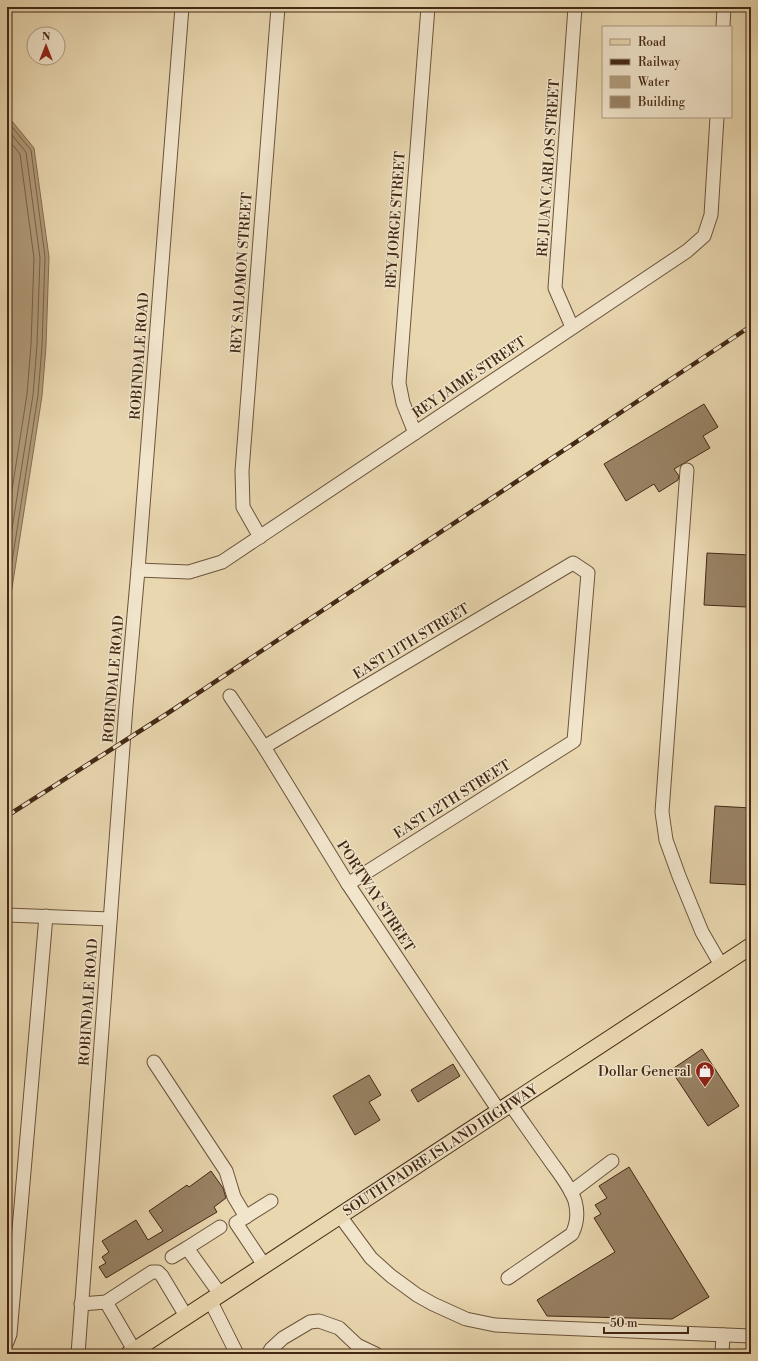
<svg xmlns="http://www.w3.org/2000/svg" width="758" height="1361" font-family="'Libre Bodoni',serif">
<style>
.water{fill:#b19c7b;stroke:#856e52}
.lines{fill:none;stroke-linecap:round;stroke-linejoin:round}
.shore{stroke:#7a6248;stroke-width:1}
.building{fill:#998365;stroke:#432814}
.minor-casing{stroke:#6c543b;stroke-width:15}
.major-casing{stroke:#432814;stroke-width:18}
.minor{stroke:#f1e5cc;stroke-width:13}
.major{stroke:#e9d7b0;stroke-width:16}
.rail-casing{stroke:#432814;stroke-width:4.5}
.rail{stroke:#f1e5cc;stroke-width:3;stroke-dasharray:9;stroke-linecap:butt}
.labels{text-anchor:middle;stroke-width:3;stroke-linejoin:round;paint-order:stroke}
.street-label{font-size:14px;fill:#432814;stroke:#f1e5cc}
.poi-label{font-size:14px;fill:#432814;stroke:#f1e5cc;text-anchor:end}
</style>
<rect width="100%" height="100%" fill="#e9d7b0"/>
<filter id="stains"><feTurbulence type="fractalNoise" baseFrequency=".005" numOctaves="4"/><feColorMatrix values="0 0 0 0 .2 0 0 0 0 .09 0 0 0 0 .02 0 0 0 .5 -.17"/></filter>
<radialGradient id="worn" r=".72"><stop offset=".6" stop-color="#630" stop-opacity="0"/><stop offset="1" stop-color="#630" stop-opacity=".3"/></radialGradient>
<polygon class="water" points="7,115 34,148 49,257 46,346 42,396 7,620"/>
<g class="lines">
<g class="shore">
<polyline points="7,121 31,150 45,257 42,346 38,395 7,594"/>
<polyline points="7,129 26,152 40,258 37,345 33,395 7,561"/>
<polyline points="7,138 20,154 34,258 31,345 27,394 7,522"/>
</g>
</g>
<g class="building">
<polygon points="704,404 718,427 703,436 710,448 674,469 679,476 678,480 659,492 654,484 626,501 604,464"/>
<polygon points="707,553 750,555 747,607 704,605"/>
<polygon points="715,806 751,808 751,885 710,883"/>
<polygon points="702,1049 739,1106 708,1126 671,1070"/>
<polygon points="453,1064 460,1076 418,1102 411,1090"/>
<polygon points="369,1075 381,1095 369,1102 380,1120 355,1135 333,1096"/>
<polygon points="629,1167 709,1297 672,1319 547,1316 537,1300 615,1252 594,1218 601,1214 595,1205 607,1198 599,1186"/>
<polygon points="211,1171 223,1188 226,1198 214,1207 217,1212 106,1278 99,1267 106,1263 102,1257 109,1252 102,1241 136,1220 148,1240 163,1231 149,1211 187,1185 189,1187"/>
</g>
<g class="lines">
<defs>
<g id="minor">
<polyline points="723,27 724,7"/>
<polyline points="572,327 555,288 575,7"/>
<polyline points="415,433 403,403 399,383 428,7"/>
<polyline points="687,470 662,812 666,840 679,876 702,932 721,965"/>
<polyline points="260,537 243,507 242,471 278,7"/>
<polyline points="138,570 189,572 222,562 687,251 704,236 711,215 717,117"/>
<polyline points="230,696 264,747 348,884 499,1111"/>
<polyline points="264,747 573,563 588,573 574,741 348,884"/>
<polyline points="7,915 110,919"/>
<polyline points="154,1062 226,1171 234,1197 246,1217"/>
<polyline points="571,1192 612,1161"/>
<polyline points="340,1216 371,1258 391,1276 417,1295 433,1304 466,1319 495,1325 533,1327 751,1336"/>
<polyline points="172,1257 187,1248"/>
<polyline points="264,1265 236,1223 271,1201"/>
<path d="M 508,1278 L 572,1234 C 577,1224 578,1212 575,1201 C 570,1186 558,1172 549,1159 C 536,1141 523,1122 510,1104"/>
<polyline points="220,1294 187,1248 220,1227"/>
<polyline points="210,1300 237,1354"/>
<polyline points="106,1302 134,1350"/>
<polyline points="81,1304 106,1302 152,1272 158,1272 162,1276 186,1316"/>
<polyline points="7,1342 10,1334 46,916"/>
<polyline points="78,1354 126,706 138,570 182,7"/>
<polyline points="268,1354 271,1349 283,1338 310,1322 319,1321 339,1328 357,1345 376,1354"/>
<polyline points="722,1354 723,1335"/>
</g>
<polyline id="major" points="129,1354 751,946"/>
</defs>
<use href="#minor" class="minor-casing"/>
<use href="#major" class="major-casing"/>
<use href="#minor" class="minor"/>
<use href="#major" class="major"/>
<defs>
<polyline id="rail" points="7,816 165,715 751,326"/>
</defs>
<use href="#rail" class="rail-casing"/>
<use href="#rail" class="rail"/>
</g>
<defs>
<symbol id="shop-pin" viewBox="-11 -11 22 30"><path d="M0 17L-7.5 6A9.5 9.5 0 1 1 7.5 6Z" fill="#8f2418" stroke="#f1e5cc"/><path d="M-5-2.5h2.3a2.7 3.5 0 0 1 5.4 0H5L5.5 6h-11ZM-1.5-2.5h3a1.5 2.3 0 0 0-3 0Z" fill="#fff"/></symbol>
</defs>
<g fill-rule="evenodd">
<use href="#shop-pin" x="694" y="1060" width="22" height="30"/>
</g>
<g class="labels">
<g class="street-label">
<text transform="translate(548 168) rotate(-86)" y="5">RE JUAN CARLOS STREET</text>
<text transform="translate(395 220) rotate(-86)" y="5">REY JORGE STREET</text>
<text transform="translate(241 273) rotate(-86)" y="5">REY SALOMON STREET</text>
<text transform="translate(139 356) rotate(-86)" y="5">ROBINDALE ROAD</text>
<text transform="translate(469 377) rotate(-34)" y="5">REY JAIME STREET</text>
<text transform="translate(411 641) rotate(-31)" y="5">EAST 11TH STREET</text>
<text transform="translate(113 679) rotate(-85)" y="5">ROBINDALE ROAD</text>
<text transform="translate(452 799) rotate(-32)" y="5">EAST 12TH STREET</text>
<text transform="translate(376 896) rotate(57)" y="5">PORTWAY STREET</text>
<text transform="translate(88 1002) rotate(-86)" y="5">ROBINDALE ROAD</text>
<text transform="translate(440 1150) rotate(-33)" y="5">SOUTH PADRE ISLAND HIGHWAY</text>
</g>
<g class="poi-label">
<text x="691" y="1076">Dollar General</text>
</g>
</g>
<rect width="758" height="1361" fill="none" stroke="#e9d7b0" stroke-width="24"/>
<rect x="8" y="8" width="742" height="1345" fill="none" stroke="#432814" stroke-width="2"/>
<rect x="12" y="12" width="734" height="1337" fill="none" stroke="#432814"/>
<rect x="602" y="26" width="130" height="92" fill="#f1e5cc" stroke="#ab9982"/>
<rect x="610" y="39" width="20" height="6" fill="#e9d7b0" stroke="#ab9982"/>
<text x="638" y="46" font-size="12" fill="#432814">Road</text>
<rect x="610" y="59" width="20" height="6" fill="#432814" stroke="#ab9982"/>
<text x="638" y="66" font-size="12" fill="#432814">Railway</text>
<rect x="610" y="76" width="20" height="12" fill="#b19c7b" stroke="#ab9982"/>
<text x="638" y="86" font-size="12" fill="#432814">Water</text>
<rect x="610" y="96" width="20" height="12" fill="#998365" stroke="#ab9982"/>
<text x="638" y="106" font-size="12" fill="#432814">Building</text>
<g transform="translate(46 46)"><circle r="19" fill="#f1e5cc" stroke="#ab9982"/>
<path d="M0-3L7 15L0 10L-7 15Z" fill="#8f2418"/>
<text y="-6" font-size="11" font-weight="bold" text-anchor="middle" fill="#432814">N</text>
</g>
<path d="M604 1327v6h84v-6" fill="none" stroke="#432814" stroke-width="2"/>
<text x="610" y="1327" font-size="12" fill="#432814" stroke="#f1e5cc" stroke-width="3" paint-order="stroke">50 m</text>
<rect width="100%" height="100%" filter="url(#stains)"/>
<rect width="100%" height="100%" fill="url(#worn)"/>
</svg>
